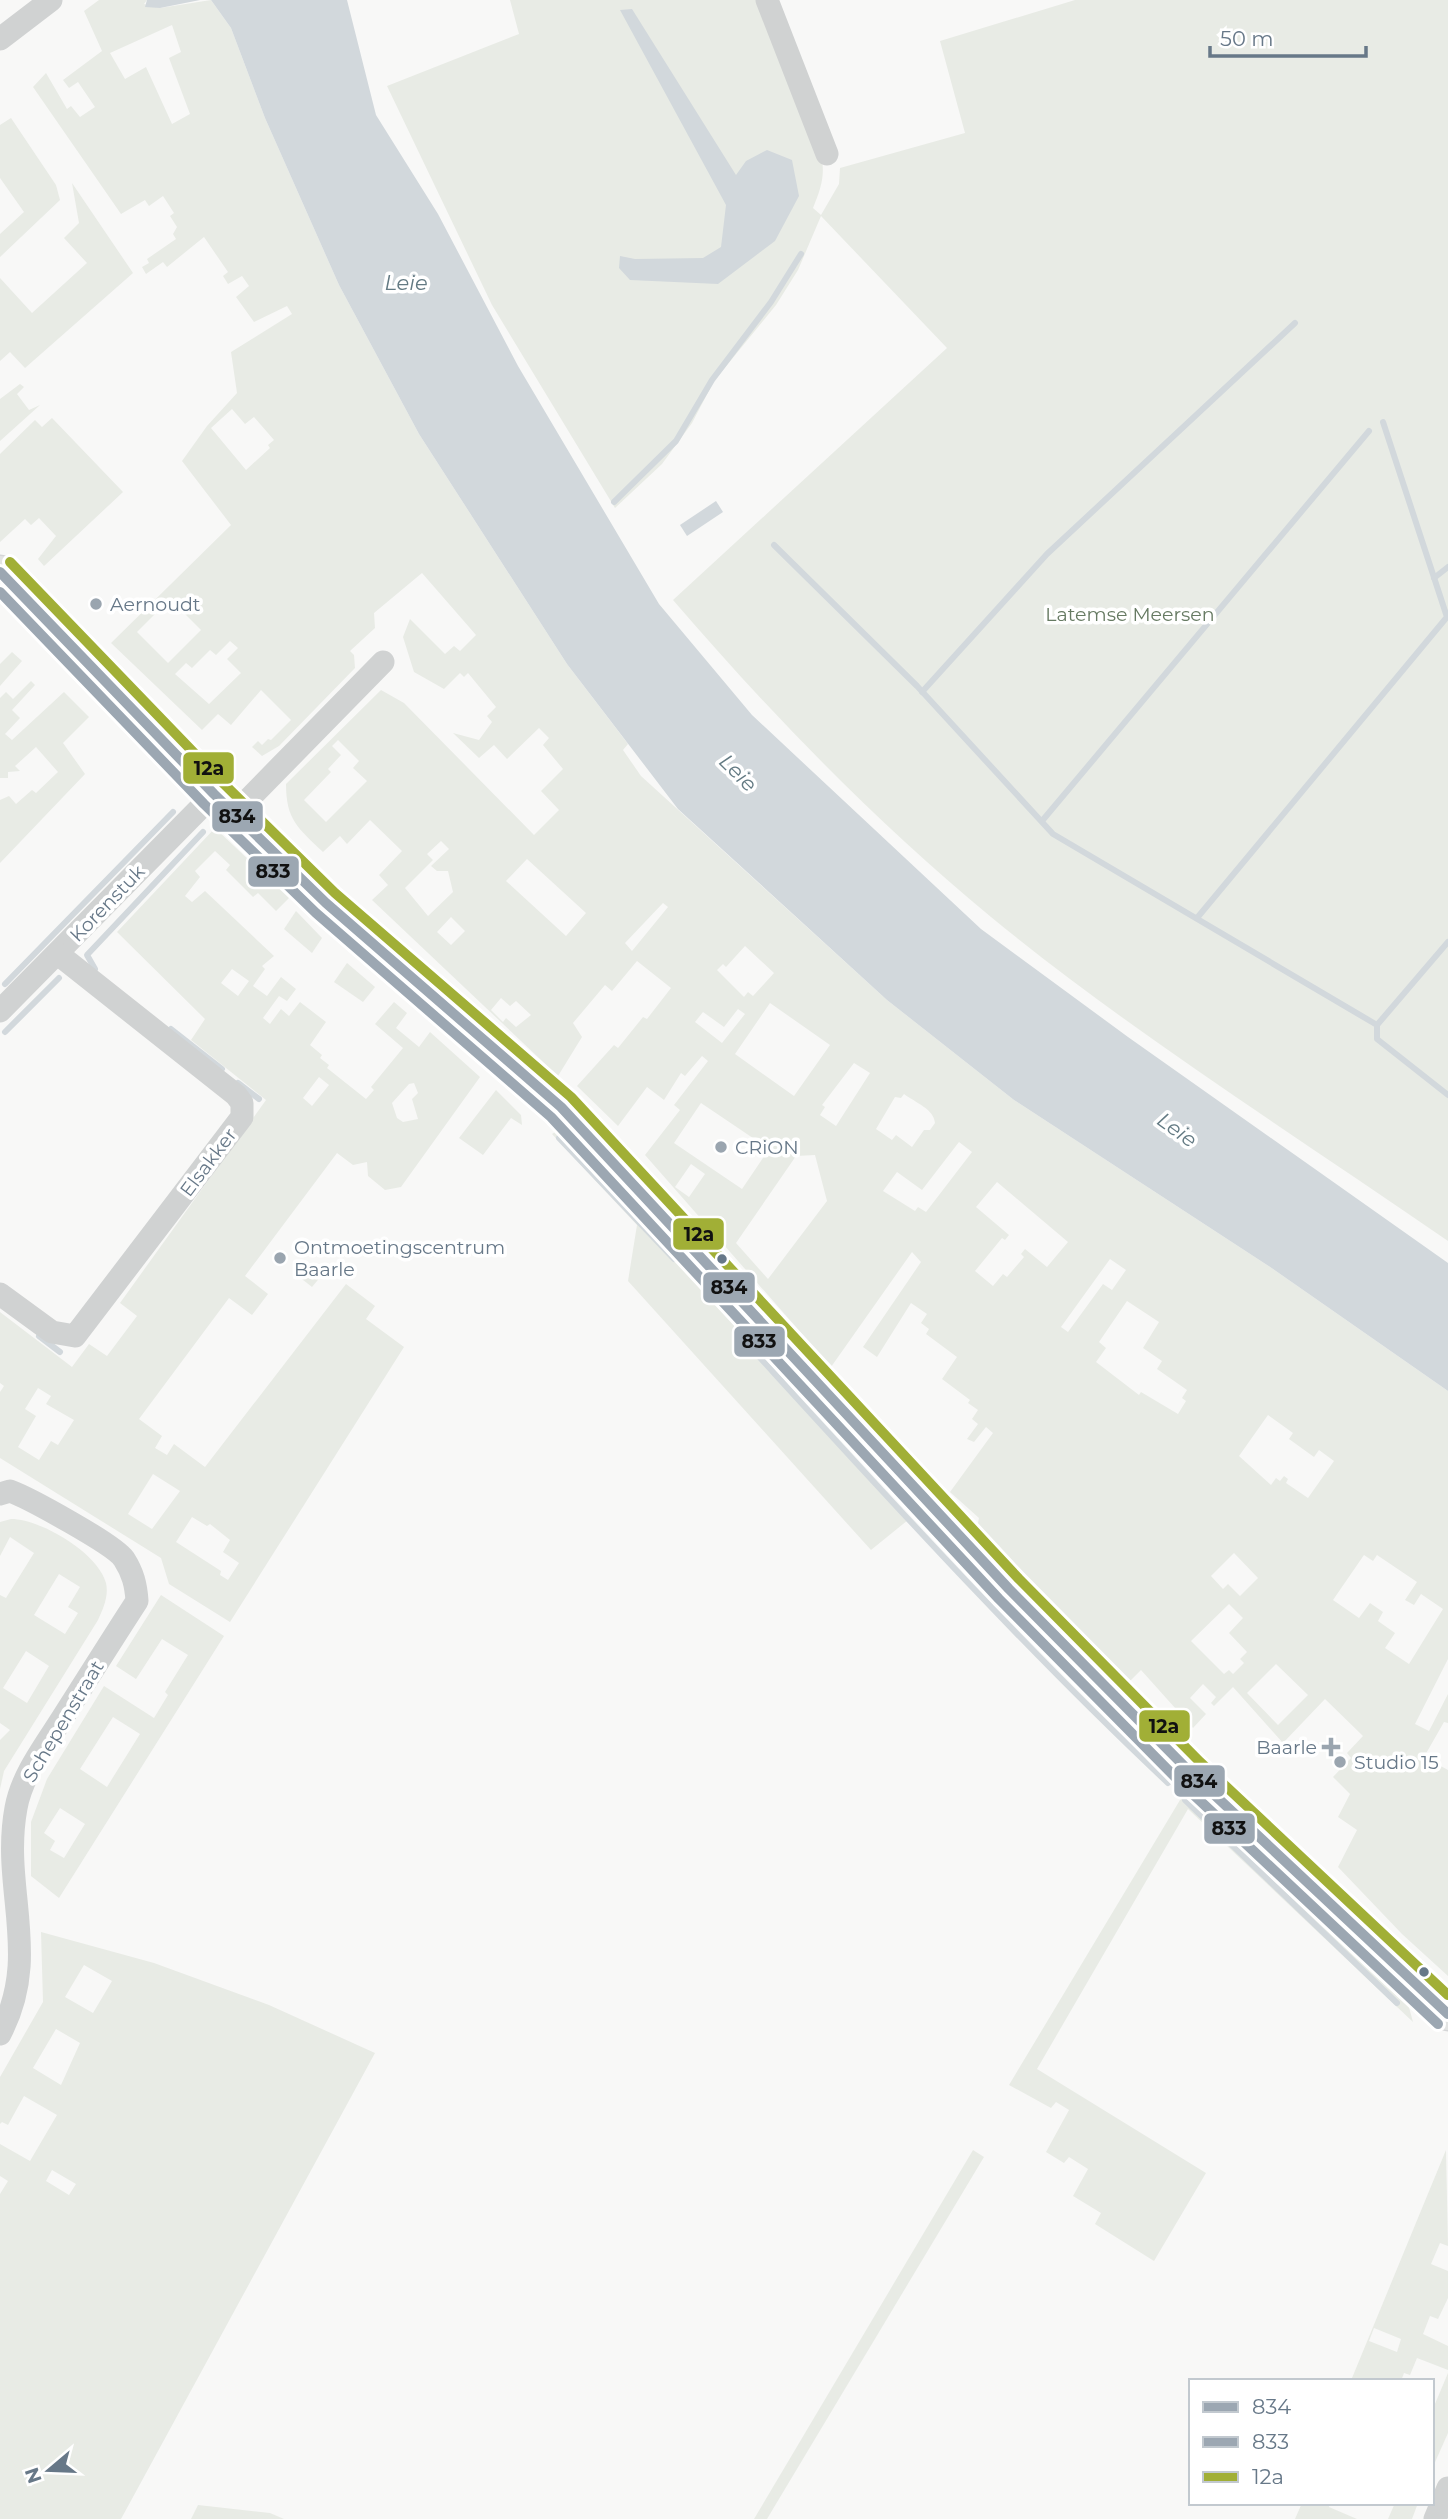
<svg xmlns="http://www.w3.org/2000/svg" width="1448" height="2519" font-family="Montserrat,sans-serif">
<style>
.green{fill:#e8ebe5;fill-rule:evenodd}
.water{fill:#d2d8dc}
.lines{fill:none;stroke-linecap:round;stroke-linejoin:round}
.stream{stroke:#d2d8dc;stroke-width:6}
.secondary-casing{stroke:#d5d6d7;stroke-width:35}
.street{stroke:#d0d2d2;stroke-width:23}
.secondary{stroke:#e3e4e3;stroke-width:32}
.bus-1-casing{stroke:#fff;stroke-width:16}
.bus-2-casing{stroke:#fff;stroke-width:16}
.bus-3-casing{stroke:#fff;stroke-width:16}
.bus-1{stroke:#9ca7b2;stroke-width:10}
.bus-2{stroke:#9ca7b2;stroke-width:10}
.bus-3{stroke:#a1af36;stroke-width:10}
.poi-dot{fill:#9aa5af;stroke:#fff;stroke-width:2.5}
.bus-dot{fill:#677888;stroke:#fff;stroke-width:2.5}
.labels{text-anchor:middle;stroke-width:7;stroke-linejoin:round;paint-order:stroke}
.poi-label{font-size:19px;fill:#677888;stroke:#fff;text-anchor:start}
.park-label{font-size:19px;fill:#667a62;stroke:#fff}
.street-label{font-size:19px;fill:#677888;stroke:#fff}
.water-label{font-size:21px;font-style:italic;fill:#637a83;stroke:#fff}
.line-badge{stroke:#fff;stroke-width:2.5}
.pale-badge-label{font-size:19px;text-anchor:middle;font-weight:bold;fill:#111}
</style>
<rect width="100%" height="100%" fill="#f8f8f7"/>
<g class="green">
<path d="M 99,0 L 147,0 L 144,4 L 160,8 L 211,0 L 231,28 L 265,118 L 339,285 L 419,434 L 567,664 L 628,744 L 623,750 L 641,776 L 887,1000 L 1014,1100 L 1273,1269 L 1448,1391 L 1448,1659 L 1415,1724 L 1429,1731 L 1448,1694 L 1448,1723 L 1444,1722 L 1424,1757 L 1448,1770 L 1448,1976 L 1402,1934 L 1338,1867 L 1357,1830 L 1338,1817 L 1350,1794 L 1333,1777 L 1351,1758 L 1347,1753 L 1363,1736 L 1325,1699 L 1283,1743 L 1233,1687 L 1214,1706 L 1211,1703 L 1216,1697 L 1203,1684 L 1190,1698 L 1206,1714 L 1193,1728 L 1141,1670 L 1128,1683 L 977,1528 L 979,1518 L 950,1492 L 993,1433 L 986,1427 L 974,1442 L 967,1439 L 978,1424 L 972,1419 L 978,1410 L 968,1403 L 970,1400 L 942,1379 L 957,1357 L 926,1334 L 929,1329 L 921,1323 L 927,1314 L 911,1303 L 877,1357 L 863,1347 L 921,1262 L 912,1252 L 831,1367 L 645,1155 L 680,1110 L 674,1105 L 708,1061 L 702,1056 L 685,1076 L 681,1073 L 664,1100 L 647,1087 L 618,1126 L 577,1086 L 614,1045 L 618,1048 L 643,1017 L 647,1019 L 671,988 L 637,961 L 612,991 L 605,985 L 573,1023 L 582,1037 L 558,1076 L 372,900 L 388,885 L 379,875 L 402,851 L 370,820 L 347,844 L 340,836 L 323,852 C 298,828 286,820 286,784 L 381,690 L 404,703 L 534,835 L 559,810 L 541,791 L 563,769 L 543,745 L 549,738 L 539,728 L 507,759 L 494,745 L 479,758 L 453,733 L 479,740 L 492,722 L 487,716 L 496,707 L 468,673 L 464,677 L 460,673 L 444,689 L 414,672 L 403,637 L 410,619 L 445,654 L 454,646 L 460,651 L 476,635 L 422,573 L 374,613 L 375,628 L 350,651 L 354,655 L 355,668 L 279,746 L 262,756 L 252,747 L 258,741 L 262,745 L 268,739 L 271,740 L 291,720 L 261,690 L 231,725 L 218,714 L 202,730 L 111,643 L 231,525 L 182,461 L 207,426 L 237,393 L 231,352 L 292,314 L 287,306 L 254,322 L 236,297 L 249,286 L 242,276 L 228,284 L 223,276 L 228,272 L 204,237 L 167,267 L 163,262 L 146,274 L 142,267 L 149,263 L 147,259 L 176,239 L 173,234 L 177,227 L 170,216 L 174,213 L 163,196 L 149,206 L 145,200 L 121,214 L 33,87 L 46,73 L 67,109 L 71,106 L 80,117 L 95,107 L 78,82 L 69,88 L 63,80 L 102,51 L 84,11 ZM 172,25 L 181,52 L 169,58 L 190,114 L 172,124 L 146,67 L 125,79 L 110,53 ZM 232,409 L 245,424 L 254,417 L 274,440 L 268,445 L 270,448 L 246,470 L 211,428 ZM 170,599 L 201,630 L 168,663 L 137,632 ZM 230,641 L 238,648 L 227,659 L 241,673 L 209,704 L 175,674 L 186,663 L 192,668 L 210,650 L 216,655 ZM 338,740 L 359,761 L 353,768 L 367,781 L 326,822 L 304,800 L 331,772 L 328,769 L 341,755 L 332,746 ZM 441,841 L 449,849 L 431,866 L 437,871 L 448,871 L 453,892 L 428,916 L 405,888 L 433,860 L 427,854 ZM 527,859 L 586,913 L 566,936 L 506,881 ZM 663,903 L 668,907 L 632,951 L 625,943 ZM 451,917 L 465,931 L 451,945 L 437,932 ZM 745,946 L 774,973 L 753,996 L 748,992 L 744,997 L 717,970 L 723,964 L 726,967 ZM 501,998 L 510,1006 L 516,1001 L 531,1015 L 516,1027 L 506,1018 L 503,1022 L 491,1010 ZM 770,1003 L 830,1045 L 794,1096 L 735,1054 ZM 738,1009 L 745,1014 L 722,1043 L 695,1022 L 703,1012 L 724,1027 ZM 854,1063 L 870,1073 L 836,1126 L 820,1115 L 825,1107 L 822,1105 ZM 904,1094 C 916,1103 934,1109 935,1123 L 930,1130 L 924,1130 L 912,1147 L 896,1135 L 892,1140 L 876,1129 L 895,1097 L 901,1098 ZM 701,1103 L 769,1149 L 742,1189 L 674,1143 ZM 959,1142 L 972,1152 L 926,1212 L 918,1207 L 915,1211 L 883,1191 L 897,1172 L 922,1190 ZM 815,1155 L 827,1201 L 768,1279 L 736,1243 L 796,1156 ZM 691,1164 L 705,1174 L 689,1197 L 675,1187 ZM 997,1182 L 1068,1242 L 1047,1267 L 1025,1249 L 1021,1254 L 1024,1257 L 1007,1277 L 1003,1274 L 993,1286 L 975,1271 L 1002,1238 L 1005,1240 L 1009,1235 L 976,1207 ZM 1110,1259 L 1126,1270 L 1112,1290 L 1103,1284 L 1068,1332 L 1061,1327 ZM 1127,1301 L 1159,1322 L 1143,1348 L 1162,1361 L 1157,1369 L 1187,1390 L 1182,1398 L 1186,1401 L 1178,1414 L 1141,1392 L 1139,1395 L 1096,1362 L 1106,1348 L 1099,1342 ZM 1268,1415 L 1293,1433 L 1289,1439 L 1314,1457 L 1319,1450 L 1334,1461 L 1308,1498 L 1286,1483 L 1288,1479 L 1284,1476 L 1280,1481 L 1276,1478 L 1271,1485 L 1239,1456 ZM 1234,1553 L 1258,1578 L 1240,1596 L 1228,1584 L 1223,1589 L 1211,1576 ZM 1364,1555 L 1373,1561 L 1377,1555 L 1417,1582 L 1405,1600 L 1414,1605 L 1421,1594 L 1443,1609 L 1409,1664 L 1385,1648 L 1395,1633 L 1378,1621 L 1383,1612 L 1370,1603 L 1359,1618 L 1333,1600 ZM 1229,1604 L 1243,1618 L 1229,1633 L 1247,1652 L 1240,1659 L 1244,1663 L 1233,1674 L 1229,1670 L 1224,1674 L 1191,1641 ZM 1276,1664 L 1308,1695 L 1278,1725 L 1247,1693 Z"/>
<path d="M 510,0 L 756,0 L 820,150 C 826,173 822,186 813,208 L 821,215 L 839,184 L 840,168 L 965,133 L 940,41 L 1075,0 L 1448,0 L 1448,1241 C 1295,1135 1135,1035 991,917 C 875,821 771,714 673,600 L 947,348 L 821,216 L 798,270 L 776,305 L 714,381 L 692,423 L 662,464 L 615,508 L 492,305 L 387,86 L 519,34 Z"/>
<polygon points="11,118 56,185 60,200 0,257 0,234 24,212 0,178 0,125"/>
<polygon points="72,183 133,273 25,368 10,352 0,361 0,278 32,313 87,263 64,238 79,223"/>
<polygon points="20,384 24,387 17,394 29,410 40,405 0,441 0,399"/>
<polygon points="52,418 123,492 44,566 38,559 56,536 39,518 31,525 25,519 0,542 0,454 35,420 42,427"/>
<polygon points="12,652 22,661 0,686 0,664"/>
<polygon points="31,681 35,685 12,710 20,718 5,734 12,740 64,692 89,717 63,743 85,774 0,863 0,800 9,796 16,804 32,790 36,793 58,772 36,747 15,766 20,771 8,772 8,778 0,778 0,698 6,692 13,699"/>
<path d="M 215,828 L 289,898 L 276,911 L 258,893 L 253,897 L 226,870 L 230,865 L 215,851 L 195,871 L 200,877 L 185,896 L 192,902 L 205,891 L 274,956 L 262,966 L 265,969 L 253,986 L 267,996 L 281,977 L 296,989 L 287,1001 L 279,996 L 263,1018 L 270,1024 L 281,1009 L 289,1016 L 300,1002 L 326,1022 L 310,1045 L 322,1055 L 320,1058 L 329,1065 L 327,1068 L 366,1099 L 374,1090 L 371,1087 L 403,1048 L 375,1024 L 394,1002 L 407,1013 L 396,1028 L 419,1047 L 430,1032 L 480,1077 L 401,1187 L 385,1190 L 368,1176 L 367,1162 L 353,1165 L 337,1153 L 245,1276 L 268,1294 L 252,1315 L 229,1298 L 139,1419 L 162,1436 L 155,1448 L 167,1455 L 174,1444 L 205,1467 L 346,1284 L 375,1306 L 366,1319 L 404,1347 L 230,1622 L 169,1584 L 161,1558 L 0,1458 L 0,1392 L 4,1386 L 0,1383 L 0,1312 L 72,1367 L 89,1344 L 107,1356 L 137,1316 L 120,1303 L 266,1100 L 191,1040 L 205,1019 L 117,932 ZM 232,969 L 249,981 L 238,996 L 221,983 ZM 319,1077 L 329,1085 L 312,1106 L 303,1098 ZM 414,1083 L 418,1093 L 412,1099 L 418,1119 L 403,1122 L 397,1118 L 392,1103 L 409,1084 ZM 38,1388 L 51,1396 L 46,1404 L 74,1420 L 58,1445 L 51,1441 L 39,1460 L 18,1447 L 36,1416 L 25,1409 ZM 153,1474 L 180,1491 L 152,1529 L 128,1514 ZM 192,1517 L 207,1526 L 210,1524 L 230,1540 L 223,1552 L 239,1563 L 228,1580 L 220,1575 L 221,1571 L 176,1542 Z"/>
<polygon points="296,911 322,938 312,953 284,929"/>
<polygon points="347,963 375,987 363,1002 334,982"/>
<polygon points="496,1090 521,1115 522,1125 511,1118 483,1155 459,1138"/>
<polygon points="561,1128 908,1520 871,1550 628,1281 637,1225 552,1134"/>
<polygon points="302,1264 307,1264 322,1275 312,1287 298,1276"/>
<path d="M 11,1519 C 41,1519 98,1553 106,1583 C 109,1596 103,1609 98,1620 L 4,1771 L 0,1789 L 0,1740 L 10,1730 L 0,1723 L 0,1595 L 6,1598 L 34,1553 L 10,1537 L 0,1556 L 0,1522 ZM 59,1574 L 80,1587 L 68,1607 L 78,1613 L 65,1634 L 34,1615 ZM 26,1651 L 49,1666 L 27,1703 L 3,1688 Z"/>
<path d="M 161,1595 L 224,1636 L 59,1898 L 31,1876 L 31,1822 L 47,1779 L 104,1686 L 154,1718 L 168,1695 L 165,1692 L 188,1655 L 162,1639 L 136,1679 L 116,1666 ZM 113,1717 L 140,1734 L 107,1787 L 80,1769 ZM 60,1808 L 85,1824 L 64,1858 L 50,1850 L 55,1841 L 44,1833 Z"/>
<polygon points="1188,1793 1193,1794 1393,1985 1407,2000 1413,2022 1188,1809 1037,2069 1206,2173 1154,2261 1095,2224 1101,2213 1073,2196 1088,2169 1069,2157 1064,2163 1046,2152 1069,2110 1056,2102 1051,2108 1009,2085 1180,1800"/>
<path d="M 41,1932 L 154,1963 L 269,2005 L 375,2053 L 121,2519 L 0,2519 L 0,2194 L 8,2181 L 0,2176 L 0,2144 L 30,2161 L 57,2115 L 24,2096 L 8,2125 L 2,2122 L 0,2124 L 0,2077 L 43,2002 ZM 84,1965 L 112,1981 L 93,2013 L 65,1997 ZM 56,2029 L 80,2043 L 61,2085 L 33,2068 ZM 52,2170 L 76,2184 L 69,2195 L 46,2181 Z"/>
<polygon points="973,2150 984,2157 767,2519 754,2519"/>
<path d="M 1446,2150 L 1448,2246 L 1440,2243 L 1431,2264 L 1448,2271 L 1448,2298 L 1438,2319 L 1430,2316 L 1423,2334 L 1448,2346 L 1448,2370 L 1417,2358 L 1410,2375 L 1404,2373 L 1401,2381 L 1358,2381 L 1352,2378 ZM 1374,2328 L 1401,2339 L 1397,2352 L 1369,2341 Z"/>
<polygon points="1448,2373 1448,2433 1432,2469 1432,2411"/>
<polygon points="1302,2503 1330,2503 1329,2507 1357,2519 1295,2519"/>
<polygon points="1395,2503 1418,2503 1412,2519 1388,2519"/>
<polygon points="198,2505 270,2513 284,2519 191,2519"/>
</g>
<g class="water">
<polygon points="147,0 200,0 160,8 145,7"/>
<polygon points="211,0 347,0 376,115 438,214 518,366 659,604 752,715 981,929 1128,1037 1448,1263 1448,1391 1273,1269 1014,1100 887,1000 678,809 567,664 419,434 339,285 265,118 231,28"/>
<polygon points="632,9 736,175 746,161 767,150 792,160 799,196 775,241 718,284 630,280 619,268 620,256 635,259 703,258 721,247 726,205 620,10"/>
<polygon points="716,501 723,512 687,536 680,525"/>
</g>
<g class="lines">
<g class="stream">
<polyline points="614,502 676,441 712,380 771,302 801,254"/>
<polyline points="774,545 917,686 1053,834 1377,1025 1377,1039 1448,1095"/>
<polyline points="1434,578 1448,567"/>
<polyline points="922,692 1047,554 1295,323"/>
<polyline points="1042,821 1369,431"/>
<polyline points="1197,918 1447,617 1383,422"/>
<polyline points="95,969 87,955 203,832"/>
<polyline points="5,984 173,812"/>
<polyline points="1377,1025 1448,942"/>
<polyline points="171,1029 222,1069"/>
<polyline points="5,1032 59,978"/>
<polyline points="238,1083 259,1099"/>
<polyline points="559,1138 674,1259"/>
<polyline points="39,1336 60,1352"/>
<path d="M 742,1338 C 881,1490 1018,1642 1168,1783"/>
<polyline points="1185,1800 1397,2003"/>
</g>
<defs>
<polyline id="secondary" points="0,572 214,794 326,903 561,1107 1009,1589 1190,1772 1448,2014"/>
</defs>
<use href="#secondary" class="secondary-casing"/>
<g class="street">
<polyline points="767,0 827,154"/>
<polyline points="0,39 51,0"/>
<polyline points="234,814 383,662"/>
<polyline points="0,1011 214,794"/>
<polyline points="0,1294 52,1332 75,1336 242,1117 242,1103 236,1095 58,954"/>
<path d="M 0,1494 L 10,1491 C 29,1498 115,1545 124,1559 C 133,1573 136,1585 137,1601 C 113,1638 89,1676 65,1714 C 47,1743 22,1774 16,1808 C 1,1889 42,1955 0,2034"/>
<polyline points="1435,2519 1448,2488"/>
</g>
<use href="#secondary" class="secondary"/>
<defs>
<polyline id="bus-1" points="0,572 214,794 326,903 561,1107 1009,1589 1190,1772 1448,2014"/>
<polyline id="bus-2" points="0,592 204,804 316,913 551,1117 999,1599 1180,1782 1438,2024"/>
<polyline id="bus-3" points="10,562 224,784 335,893 571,1097 1019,1579 1200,1762 1448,1995"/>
</defs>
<use href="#bus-1" class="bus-1-casing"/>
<use href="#bus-2" class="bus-2-casing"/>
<use href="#bus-3" class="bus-3-casing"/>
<use href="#bus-1" class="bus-1"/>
<use href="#bus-2" class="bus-2"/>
<use href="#bus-3" class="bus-3"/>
</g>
<g class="poi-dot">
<circle cx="96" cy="604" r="7"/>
<circle cx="721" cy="1147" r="7"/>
<circle cx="280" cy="1258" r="7"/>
<path d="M1327.5 1736.5h7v7h7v7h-7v7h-7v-7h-7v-7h7z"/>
<circle cx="1340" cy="1762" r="7"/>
</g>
<g class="bus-dot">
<circle cx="722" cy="1259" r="6"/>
<circle cx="1424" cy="1972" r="6"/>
</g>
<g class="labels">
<g class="poi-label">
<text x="110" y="611">Aernoudt</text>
<text x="735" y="1154">CRiON</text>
<text x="294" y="1254">Ontmoetingscentrum<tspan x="294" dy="22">Baarle</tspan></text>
<text x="1317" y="1754" text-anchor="end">Baarle</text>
<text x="1354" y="1769">Studio 15</text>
</g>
<g class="park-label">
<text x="1130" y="621">Latemse Meersen</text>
</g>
<g class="street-label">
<text transform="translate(107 903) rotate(-46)" y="7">Korenstuk</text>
<text transform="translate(208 1162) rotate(-53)" y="7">Elsakker</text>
<text transform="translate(63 1721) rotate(-59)" y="7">Schepenstraat</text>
</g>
<g class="water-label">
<text x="406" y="290">Leie</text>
<text transform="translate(738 773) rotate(45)" y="7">Leie</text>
<text transform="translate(1177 1130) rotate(36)" y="7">Leie</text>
</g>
</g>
<g class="line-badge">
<rect x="182" y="751" width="53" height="34" rx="7" fill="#a1af36"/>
<rect x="211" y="800" width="53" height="33" rx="7" fill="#9ca7b2"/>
<rect x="247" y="855" width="53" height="33" rx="7" fill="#9ca7b2"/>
<rect x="672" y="1217" width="53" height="34" rx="7" fill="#a1af36"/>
<rect x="702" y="1271" width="54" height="33" rx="7" fill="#9ca7b2"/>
<rect x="733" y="1325" width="53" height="33" rx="7" fill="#9ca7b2"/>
<rect x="1138" y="1709" width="53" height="34" rx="7" fill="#a1af36"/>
<rect x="1173" y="1764" width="53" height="34" rx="7" fill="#9ca7b2"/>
<rect x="1203" y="1812" width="53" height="33" rx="7" fill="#9ca7b2"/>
</g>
<g class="pale-badge-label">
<text x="209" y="775">12a</text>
<text x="237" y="823">834</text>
<text x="273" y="878">833</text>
<text x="699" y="1241">12a</text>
<text x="729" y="1294">834</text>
<text x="759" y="1348">833</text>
<text x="1164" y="1733">12a</text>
<text x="1199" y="1788">834</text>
<text x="1229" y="1835">833</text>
</g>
<rect x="1189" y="2379" width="245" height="126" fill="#ffffff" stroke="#c2c9cf" stroke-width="2"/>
<rect x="1203" y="2402" width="35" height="10" fill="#9ca7b2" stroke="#c2c9cf" stroke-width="2"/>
<text x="1252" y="2414" font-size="21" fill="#677888">834</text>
<rect x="1203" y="2437" width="35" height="10" fill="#9ca7b2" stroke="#c2c9cf" stroke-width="2"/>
<text x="1252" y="2449" font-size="21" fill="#677888">833</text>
<rect x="1203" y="2472" width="35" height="10" fill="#a1af36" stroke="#c2c9cf" stroke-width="2"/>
<text x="1252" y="2484" font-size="21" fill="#677888">12a</text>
<g transform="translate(49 2470) rotate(251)" stroke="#ffffff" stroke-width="5" paint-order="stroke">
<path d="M0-5L12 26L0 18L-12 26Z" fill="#677888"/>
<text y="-10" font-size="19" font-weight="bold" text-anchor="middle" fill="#677888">N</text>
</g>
<path d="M1210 46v10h156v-10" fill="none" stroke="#677888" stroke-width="3.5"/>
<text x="1220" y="46" font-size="21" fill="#677888" stroke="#ffffff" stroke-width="5" paint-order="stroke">50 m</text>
</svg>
